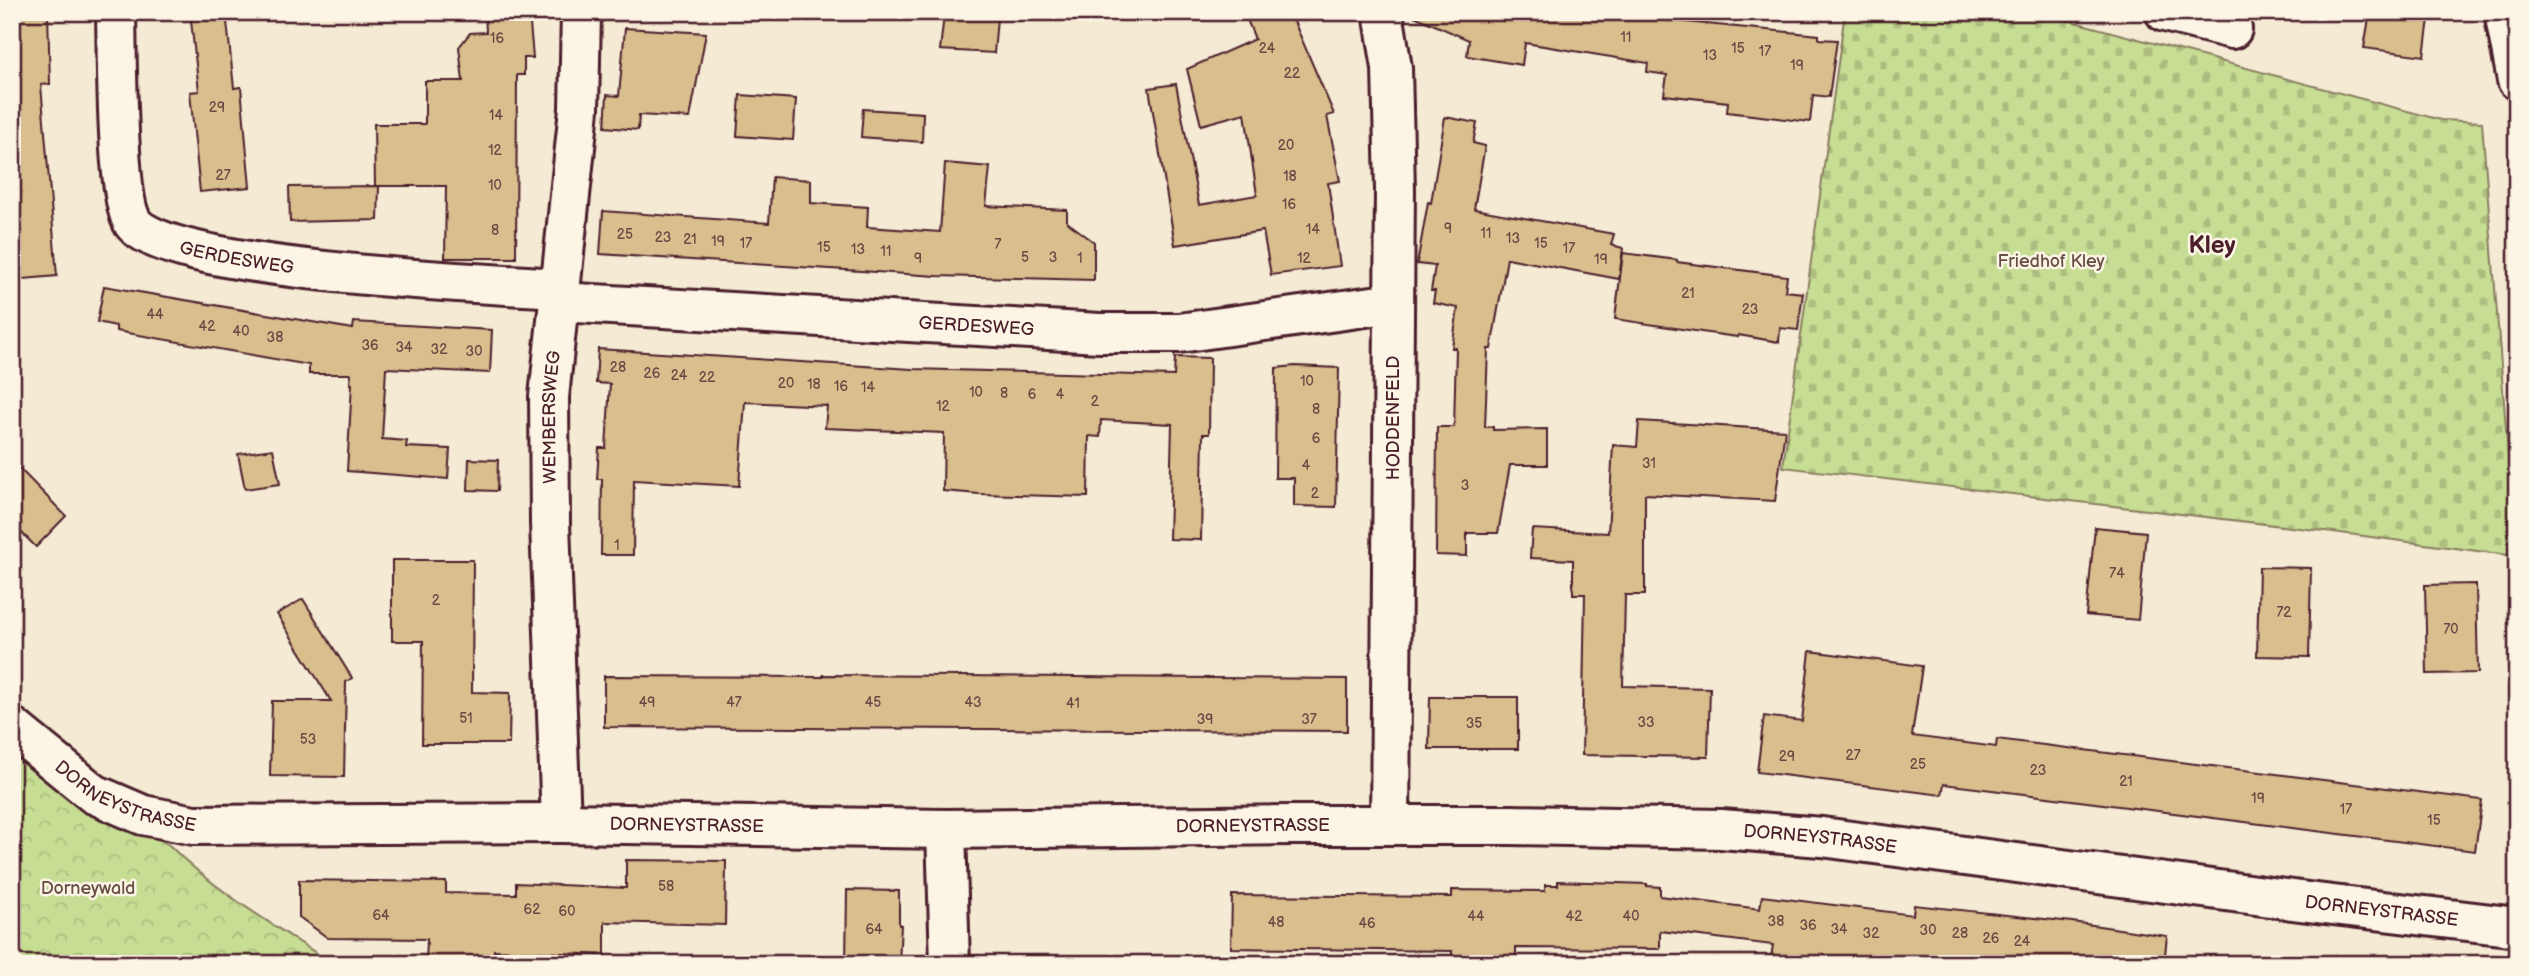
<svg xmlns="http://www.w3.org/2000/svg" width="2529" height="976" font-family="'Balsamiq Sans',sans-serif">
<style>
.cemetery{fill:url(#cemetery-stones);stroke:#887e5f;stroke-width:2}
.park{fill:url(#park-crowns);stroke:#887e5f;stroke-width:2}
.building{fill:#d9be8e;stroke:#4a1f2b;stroke-width:2}
.lines{fill:none;stroke-linecap:round;stroke-linejoin:round}
.street-casing{stroke:#4a1f2b;stroke-width:44}
.street{stroke:#fcf5e5;stroke-width:38}
.labels{text-anchor:middle;stroke-width:5;stroke-linejoin:round;paint-order:stroke}
.number-label{font-size:14px;fill:#6e4744}
.street-label{font-size:18px;fill:#4a1f2b;stroke:#fcf5e5}
.park-label{font-size:18px;fill:#694e45;stroke:#fcf5e5}
.district-label{font-size:24px;font-weight:bold;fill:#4a1f2b;stroke:#fcf5e5}
</style>
<defs>
<pattern id="cemetery-stones" width="16" height="16" patternUnits="userSpaceOnUse" patternTransform="scale(1.75)"><rect width="16" height="16" fill="#c6dd93"/><path d="M2 7V4a2 2 0 0 1 4 0v3zM10 15v-3a2 2 0 0 1 4 0v3z" fill="#acbd7f"/></pattern>
<pattern id="park-crowns" width="20" height="18" patternUnits="userSpaceOnUse" patternTransform="scale(1.75)"><rect width="20" height="18" fill="#c6dd93"/><path d="M2 6a3 3 0 1 1 6 0M12 15a3 3 0 1 1 6 0" fill="none" stroke="#acbd7f"/></pattern>
</defs>
<rect width="100%" height="100%" fill="#f5ead4"/>
<filter id="ink" filterUnits="userSpaceOnUse"><feTurbulence type="fractalNoise" baseFrequency=".0143" numOctaves="2"/><feDisplacementMap in="SourceGraphic" scale="14" xChannelSelector="R" yChannelSelector="G"/><feConvolveMatrix kernelMatrix="1 2 1 2 8 2 1 2 1" color-interpolation-filters="sRGB"/></filter>
<g filter="url(#ink)">
<polygon class="cemetery" points="1845,12 2052,16 2441,120 2482,122 2516,556 2333,532 1783,467"/>
<path class="park" d="M 12,751 L 169,845 C 216,892 277,927 333,964 L 12,964 Z"/>
<g class="building">
<polygon points="12,12 48,12 50,84 41,85 57,276 12,280"/>
<polygon points="190,12 226,12 234,88 241,87 250,187 200,192 190,92 199,91"/>
<polygon points="485,12 529,12 533,58 524,58 524,75 517,75 516,258 445,258 446,186 375,186 374,124 425,124 425,81 463,81 459,47 470,33 486,32"/>
<polygon points="1244,12 1290,12 1334,114 1327,116 1340,181 1328,183 1340,266 1271,275 1263,231 1175,245 1149,88 1176,84 1199,205 1257,195 1245,113 1201,125 1187,69 1255,39"/>
<polygon points="1405,12 1658,12 1656,19 1819,35 1819,39 1837,40 1829,97 1813,95 1810,122 1727,112 1728,102 1664,95 1667,75 1647,72 1648,63 1525,43 1522,65 1467,56 1469,40"/>
<polygon points="2370,12 2430,12 2424,56 2364,48"/>
<polygon points="944,15 997,18 994,53 940,50"/>
<polygon points="625,28 706,33 690,118 639,115 638,130 605,127 607,95 619,96"/>
<polygon points="740,95 796,99 793,140 737,136"/>
<polygon points="863,109 923,113 922,142 861,137"/>
<polygon points="1445,117 1477,123 1473,143 1485,146 1474,209 1614,234 1611,245 1623,248 1619,279 1507,258 1491,349 1488,349 1485,427 1493,427 1493,430 1547,429 1547,465 1510,465 1498,533 1467,533 1467,556 1436,555 1437,427 1454,427 1456,348 1452,348 1458,308 1433,303 1435,291 1431,291 1435,266 1417,264 1428,202 1431,203"/>
<polygon points="945,163 990,167 986,206 1067,210 1067,222 1094,242 1094,280 937,276 600,254 603,211 769,223 772,177 811,180 811,203 868,207 867,227 940,232"/>
<polygon points="379,186 378,220 290,222 289,187"/>
<polygon points="1623,253 1677,260 1677,262 1787,276 1785,291 1803,293 1798,330 1780,328 1779,342 1738,335 1738,337 1715,334 1615,319"/>
<polygon points="104,286 353,329 354,322 492,330 490,373 386,368 382,439 407,441 406,447 450,449 448,479 347,471 352,384 350,384 351,374 309,374 309,365 116,331 116,326 97,322"/>
<polygon points="598,349 912,369 1174,376 1175,357 1210,358 1209,434 1203,434 1201,540 1169,539 1172,424 1101,420 1100,437 1089,436 1088,497 979,494 943,491 944,433 825,428 827,406 745,402 739,486 634,480 633,555 601,555 602,479 597,479 599,448 606,448 610,384 596,383"/>
<polygon points="1295,366 1339,368 1336,507 1294,506 1294,478 1275,478 1276,368"/>
<polygon points="1639,421 1785,430 1775,501 1645,494 1645,595 1625,595 1623,686 1710,688 1708,757 1582,755 1585,594 1573,594 1573,560 1530,558 1532,529 1608,533 1613,445 1637,447"/>
<polygon points="273,449 280,484 245,489 238,454"/>
<polygon points="469,459 498,460 497,491 468,490"/>
<polygon points="12,461 66,516 36,547 12,523"/>
<polygon points="2095,527 2146,532 2138,620 2086,615"/>
<polygon points="392,560 473,560 472,692 510,693 509,744 422,744 423,641 392,641"/>
<polygon points="2259,567 2311,568 2309,657 2257,656"/>
<polygon points="2476,584 2478,673 2427,674 2425,585"/>
<polygon points="303,599 352,678 346,682 344,777 270,776 272,701 331,701 277,614"/>
<polygon points="1810,651 1922,666 1912,736 1996,747 1997,739 2482,800 2475,851 1944,784 1942,795 1757,772 1764,716 1802,721"/>
<polygon points="823,675 1347,679 1347,731 604,727 604,676 823,677"/>
<polygon points="1430,697 1518,697 1518,749 1429,749"/>
<polygon points="626,860 726,861 725,925 605,922 605,955 494,950 493,964 426,964 427,939 328,938 299,917 299,880 446,882 446,893 516,894 516,883 626,888"/>
<polygon points="1558,881 1647,884 1647,886 1660,887 1660,896 1760,909 1762,896 1913,915 1914,905 2072,922 2167,936 2164,964 1770,964 1773,945 1660,931 1660,949 1516,948 1516,964 1452,964 1452,951 1231,948 1232,895 1452,897 1452,890 1545,891 1545,885 1558,885"/>
<polygon points="847,890 899,891 899,925 901,925 899,964 846,964"/>
</g>
<g class="lines">
<defs>
<g id="street">
<path id="s1" d="M 116,12 C 117,51 116,198 133,223 C 167,271 493,284 561,288"/>
<polyline points="1383,12 1392,68 1395,190 1390,825"/>
<polyline points="2165,12 2232,29"/>
<polyline points="2504,12 2517,80"/>
<path id="s2" d="M 559,302 L 1100,333 L 1179,333 L 1394,303"/>
<path id="s3" d="M 12,727 L 94,794 L 143,815 L 194,825 L 561,823 L 946,829 L 1294,825 L 1511,825 L 1721,829 L 1822,837 L 2308,902 L 2517,927"/>
<path id="s4" d="M 561,823 L 550,523 L 549,397 L 579,109 L 581,12"/>
<polyline points="946,829 950,964"/>
</g>
</defs>
<use href="#street" class="street-casing"/>
<use href="#street" class="street"/>
</g>
</g>
<g class="labels">
<g class="number-label">
<text x="1626" y="42">11</text>
<text x="497" y="43">16</text>
<text x="1267" y="53">24</text>
<text x="1738" y="53">15</text>
<text x="1765" y="56">17</text>
<text x="1710" y="60">13</text>
<text x="1797" y="70">19</text>
<text x="1292" y="78">22</text>
<text x="217" y="112">29</text>
<text x="496" y="120">14</text>
<text x="1286" y="150">20</text>
<text x="495" y="155">12</text>
<text x="223" y="180">27</text>
<text x="1290" y="181">18</text>
<text x="495" y="190">10</text>
<text x="1289" y="209">16</text>
<text x="1448" y="233">9</text>
<text x="1313" y="234">14</text>
<text x="495" y="235">8</text>
<text x="1486" y="238">11</text>
<text x="625" y="239">25</text>
<text x="663" y="242">23</text>
<text x="1513" y="243">13</text>
<text x="690" y="244">21</text>
<text x="718" y="246">19</text>
<text x="746" y="248">17</text>
<text x="1541" y="248">15</text>
<text x="998" y="249">7</text>
<text x="824" y="252">15</text>
<text x="1569" y="253">17</text>
<text x="858" y="254">13</text>
<text x="886" y="256">11</text>
<text x="1025" y="262">5</text>
<text x="1053" y="262">3</text>
<text x="918" y="263">9</text>
<text x="1080" y="263">1</text>
<text x="1304" y="263">12</text>
<text x="1601" y="264">19</text>
<text x="1688" y="298">21</text>
<text x="1750" y="314">23</text>
<text x="155" y="319">44</text>
<text x="207" y="331">42</text>
<text x="241" y="336">40</text>
<text x="275" y="342">38</text>
<text x="370" y="350">36</text>
<text x="404" y="352">34</text>
<text x="439" y="354">32</text>
<text x="474" y="356">30</text>
<text x="618" y="372">28</text>
<text x="652" y="378">26</text>
<text x="679" y="380">24</text>
<text x="707" y="382">22</text>
<text x="1307" y="386">10</text>
<text x="786" y="388">20</text>
<text x="814" y="389">18</text>
<text x="841" y="391">16</text>
<text x="868" y="392">14</text>
<text x="976" y="397">10</text>
<text x="1004" y="398">8</text>
<text x="1032" y="399">6</text>
<text x="1060" y="399">4</text>
<text x="1095" y="406">2</text>
<text x="943" y="411">12</text>
<text x="1316" y="414">8</text>
<text x="1316" y="443">6</text>
<text x="1649" y="468">31</text>
<text x="1306" y="470">4</text>
<text x="1465" y="490">3</text>
<text x="1315" y="498">2</text>
<text x="617" y="550">1</text>
<text x="2117" y="578">74</text>
<text x="436" y="605">2</text>
<text x="2284" y="617">72</text>
<text x="2451" y="634">70</text>
<text x="647" y="707">49</text>
<text x="734" y="707">47</text>
<text x="873" y="707">45</text>
<text x="973" y="707">43</text>
<text x="1073" y="708">41</text>
<text x="466" y="723">51</text>
<text x="1205" y="724">39</text>
<text x="1309" y="724">37</text>
<text x="1646" y="727">33</text>
<text x="1474" y="728">35</text>
<text x="308" y="744">53</text>
<text x="1853" y="760">27</text>
<text x="1787" y="761">29</text>
<text x="1918" y="769">25</text>
<text x="2038" y="775">23</text>
<text x="2126" y="786">21</text>
<text x="2258" y="803">19</text>
<text x="2346" y="814">17</text>
<text x="2434" y="825">15</text>
<text x="666" y="891">58</text>
<text x="532" y="914">62</text>
<text x="567" y="916">60</text>
<text x="381" y="920">64</text>
<text x="1476" y="921">44</text>
<text x="1574" y="921">42</text>
<text x="1631" y="921">40</text>
<text x="1776" y="926">38</text>
<text x="1276" y="927">48</text>
<text x="1367" y="928">46</text>
<text x="1808" y="930">36</text>
<text x="874" y="934">64</text>
<text x="1839" y="934">34</text>
<text x="1928" y="935">30</text>
<text x="1871" y="938">32</text>
<text x="1960" y="938">28</text>
<text x="1991" y="943">26</text>
<text x="2022" y="946">24</text>
</g>
<g class="street-label">
<text dy="6" stroke="none"><textPath href="#s1" startOffset="324">GERDESWEG</textPath></text>
<text dy="6" stroke="none"><textPath href="#s2" startOffset="418">GERDESWEG</textPath></text>
<text dy="6" stroke="none"><textPath href="#s4" startOffset="406">WEMBERSWEG</textPath></text>
<text transform="translate(1393 418) rotate(-90)" y="6">HODDENFELD</text>
<text dy="6" stroke="none"><textPath href="#s3" startOffset="136">DORNEYSTRASSE</textPath></text>
<text dy="6" stroke="none"><textPath href="#s3" startOffset="704">DORNEYSTRASSE</textPath></text>
<text dy="6" stroke="none"><textPath href="#s3" startOffset="1270">DORNEYSTRASSE</textPath></text>
<text dy="6" stroke="none"><textPath href="#s3" startOffset="1838">DORNEYSTRASSE</textPath></text>
<text dy="6" stroke="none"><textPath href="#s3" startOffset="2404">DORNEYSTRASSE</textPath></text>
</g>
<g class="park-label">
<text x="2051" y="267">Friedhof Kley</text>
<text x="88" y="894">Dorneywald</text>
</g>
<g class="district-label">
<text x="2212" y="253">Kley</text>
</g>
</g>
<rect width="2529" height="976" fill="none" stroke="#fcf5e5" stroke-width="42"/>
<rect x="21" y="21" width="2487" height="934" fill="none" stroke="#4a1f2b" stroke-width="2.5" filter="url(#ink)"/>
</svg>
